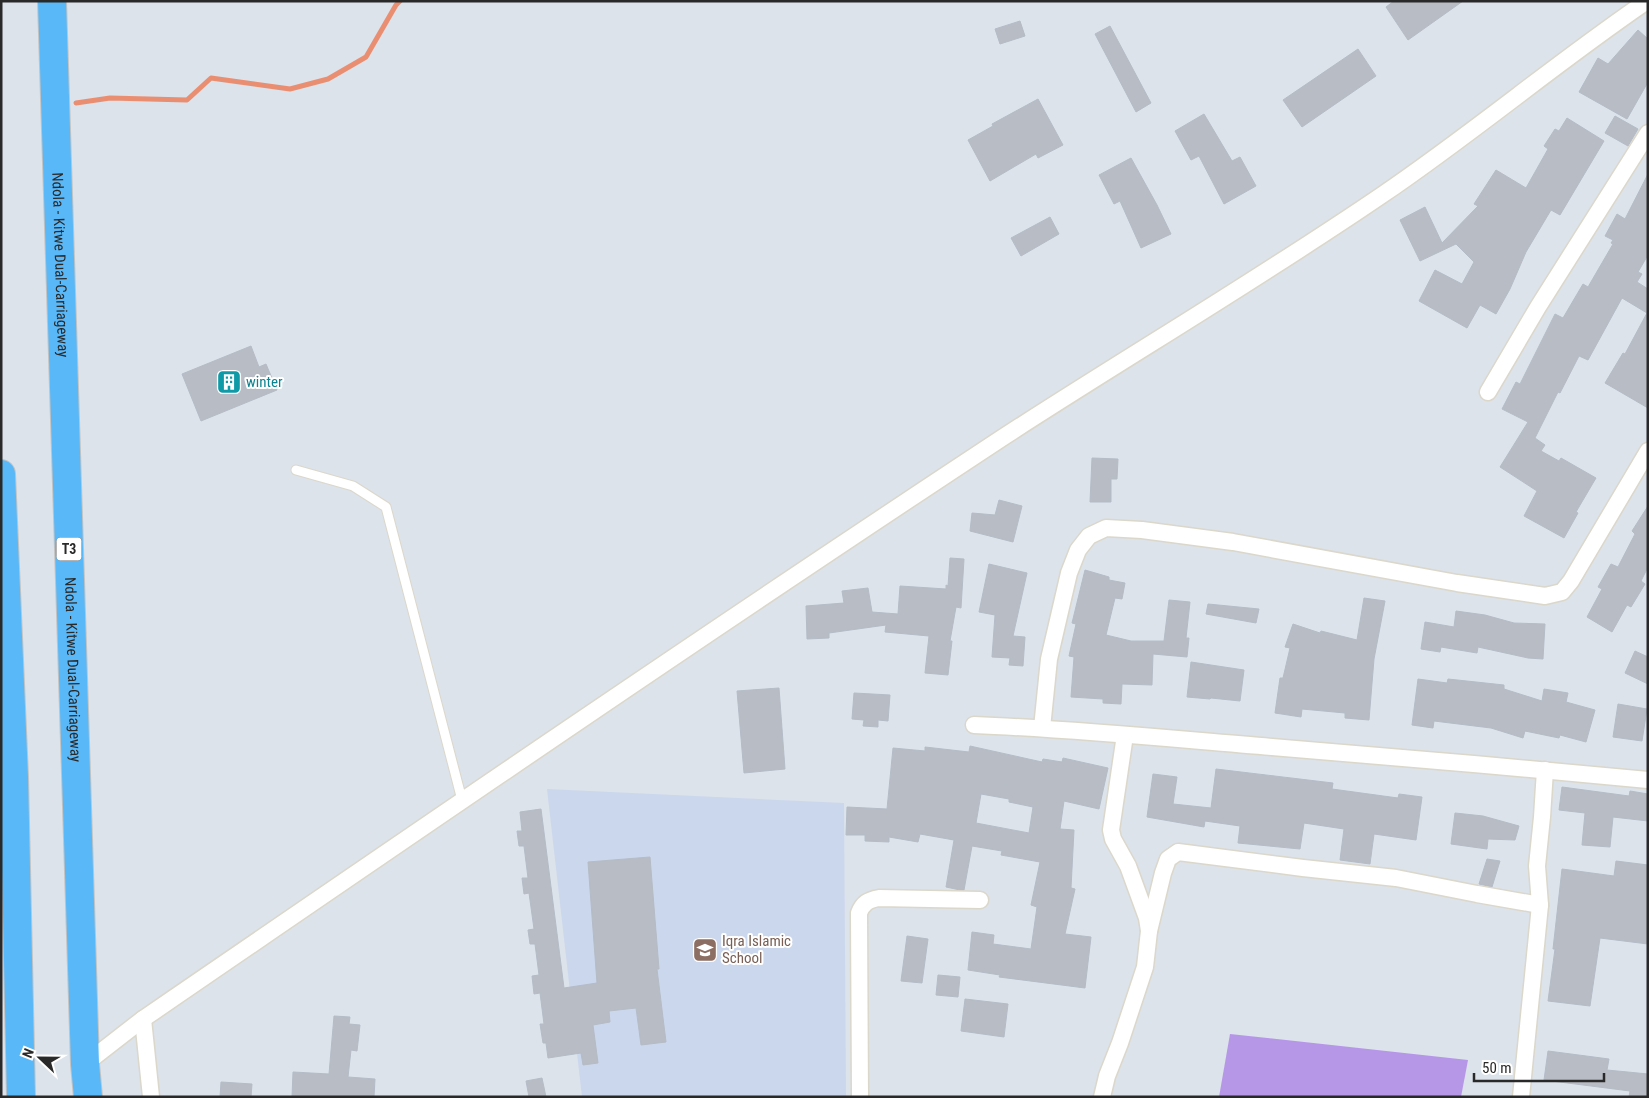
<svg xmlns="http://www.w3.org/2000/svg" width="1649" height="1098" font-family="'Roboto Condensed',sans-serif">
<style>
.education{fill:#cbd7ec}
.pitch{fill:#b696e7}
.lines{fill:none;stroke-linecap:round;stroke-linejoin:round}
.stream{stroke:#ea8e72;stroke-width:5}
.building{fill:#b8bcc4;stroke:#b5bcc6;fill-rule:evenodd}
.lane-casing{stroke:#dbd7ca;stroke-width:11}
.street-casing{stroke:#dbd7ca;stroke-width:19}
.highway-casing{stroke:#c3c3c3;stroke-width:30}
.lane{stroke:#fff;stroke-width:9}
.street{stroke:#fff;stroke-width:16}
.highway{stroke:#59b8f8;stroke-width:28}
.labels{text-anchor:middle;stroke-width:4;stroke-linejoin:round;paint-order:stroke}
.shield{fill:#fff;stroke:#696969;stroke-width:1}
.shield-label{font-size:14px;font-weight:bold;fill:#292929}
.street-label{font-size:15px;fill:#292929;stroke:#fff}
.culture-label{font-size:15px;fill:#0d838f;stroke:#fff;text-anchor:start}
.education-label{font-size:15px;fill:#785e54;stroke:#fff;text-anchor:start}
</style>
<rect width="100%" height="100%" fill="#dce3eb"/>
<polygon class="education" points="547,789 844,803 846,1097 582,1097"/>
<polygon class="pitch" points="1230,1034 1468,1060 1461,1097 1219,1097"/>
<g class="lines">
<polyline class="stream" points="76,103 110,98 187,100 211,78 290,89 328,79 366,57 396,5 400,1"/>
</g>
<g class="building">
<polygon points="1394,1 1463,1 1408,40 1386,7"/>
<polygon points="1020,21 1025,36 1000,44 995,29"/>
<polygon points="1110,26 1151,103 1136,112 1095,34"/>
<polygon points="1638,30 1648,39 1648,82 1627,119 1579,92 1598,58 1608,64"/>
<polygon points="1358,49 1376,76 1302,127 1283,100"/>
<polygon points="1038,99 1063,145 1038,158 1036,154 990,181 968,140 993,126 992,124"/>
<polygon points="1204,114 1232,161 1240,157 1256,186 1224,204 1199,156 1191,160 1175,131"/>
<polygon points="1615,116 1638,129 1628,146 1605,133"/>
<polygon points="1567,118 1604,141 1560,215 1551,210 1526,252 1510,289 1496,314 1480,305 1467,328 1419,301 1435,270 1462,284 1474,262 1456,244 1420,261 1400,220 1425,207 1442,243 1478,206 1474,204 1496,170 1526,188 1548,149 1544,146 1555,129 1559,131"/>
<polygon points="1131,158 1157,205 1171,234 1141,248 1120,201 1114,204 1099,175"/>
<polygon points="1648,174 1648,255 1638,272 1642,274 1637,282 1648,289 1648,408 1605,383 1623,353 1625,354 1647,313 1622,298 1588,360 1579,356 1560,393 1558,392 1535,438 1545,445 1541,451 1559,461 1561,458 1596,478 1576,512 1578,513 1564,538 1524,516 1537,491 1500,467 1528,422 1502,409 1516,382 1520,384 1555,314 1563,318 1583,284 1588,287 1613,244 1611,243 1613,240 1605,236 1617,214 1625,219"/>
<polygon points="1050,217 1059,234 1021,256 1011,238"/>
<polygon points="251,346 259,367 266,364 277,390 201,421 182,374"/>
<polygon points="1092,458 1118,459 1117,479 1111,479 1111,502 1090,502"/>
<polygon points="999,500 1022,506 1013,542 970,531 972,513 995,515"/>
<polygon points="1648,506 1648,567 1641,581 1645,584 1631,607 1627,605 1612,632 1587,617 1602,589 1598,587 1611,564 1618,567 1635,534 1632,531"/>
<polygon points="950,558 964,559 961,608 956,607 950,641 952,641 948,675 925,673 929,636 885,632 886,625 829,633 829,638 807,639 806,606 844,603 842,591 868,588 872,612 898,614 900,586 946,589 946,585 948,586"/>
<polygon points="989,564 1027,573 1013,636 1025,637 1023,666 1009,665 1010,658 992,657 995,615 979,612"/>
<polygon points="1085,570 1109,577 1109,580 1125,583 1122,599 1115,598 1106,635 1131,641 1164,641 1169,600 1190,602 1186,638 1189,638 1187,657 1153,654 1152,685 1122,684 1121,704 1103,703 1103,699 1071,697 1074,657 1069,656 1076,624 1072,623"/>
<polygon points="1364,598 1385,601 1374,659 1369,720 1345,718 1345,713 1302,709 1301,717 1275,713 1280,678 1283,678 1290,648 1285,647 1293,624 1320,633 1321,631 1357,640"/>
<polygon points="1208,604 1259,609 1256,623 1206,614"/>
<polygon points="1456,611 1485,615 1514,623 1545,624 1543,659 1528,658 1478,647 1477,653 1441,647 1440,652 1421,649 1425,622 1454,627"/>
<polygon points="1635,651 1648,657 1648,684 1625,673"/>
<polygon points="1191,662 1244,670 1240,701 1211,698 1210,699 1187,697"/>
<polygon points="1418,679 1447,683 1448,679 1504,685 1504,689 1542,701 1544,689 1568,693 1566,702 1595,710 1586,742 1560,735 1559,738 1525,731 1523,738 1491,728 1434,721 1433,728 1412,725"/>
<polygon points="779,688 785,769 744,773 737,691"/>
<polygon points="854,693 890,695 888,721 878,720 878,727 863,726 864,720 852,719"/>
<polygon points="1618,704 1647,709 1642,741 1613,737"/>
<path d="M 970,746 L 1042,762 L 1043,759 L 1062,762 L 1063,758 L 1108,768 L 1099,809 L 1064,801 L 1060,829 L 1074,830 L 1071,888 L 1075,889 L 1065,934 L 1091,937 L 1085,988 L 999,977 L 1000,975 L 968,970 L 972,932 L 994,935 L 993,944 L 1031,949 L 1037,907 L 1031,905 L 1040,862 L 1001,855 L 1002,851 L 972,846 L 964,890 L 960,890 L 946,887 L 954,840 L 920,834 L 918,842 L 889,837 L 889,842 L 865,841 L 865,835 L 846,835 L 847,807 L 887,809 L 893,748 L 925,751 L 925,747 L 969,752 ZM 981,794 L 1009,799 L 1009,802 L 1033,807 L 1029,833 L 976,823 Z"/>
<polygon points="1216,769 1333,783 1332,789 1398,798 1399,794 1422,797 1416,840 1374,834 1370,864 1340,860 1344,829 1304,823 1300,849 1238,843 1240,826 1205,821 1204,827 1147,817 1153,774 1177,777 1173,804 1211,808"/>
<polygon points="1562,787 1629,796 1630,791 1648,794 1648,821 1613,817 1610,847 1582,845 1585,813 1559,810"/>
<polygon points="541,809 564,988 597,983 588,862 650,857 659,969 657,969 666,1042 641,1045 636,1008 609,1011 610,1022 593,1025 598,1063 583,1065 581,1053 548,1058 546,1043 543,1043 540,1024 544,1024 540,993 534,994 532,976 539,975 535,944 530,944 528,930 534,929 529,893 524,894 522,878 528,878 524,846 519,846 517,831 522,831 520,812"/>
<polygon points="1455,813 1483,816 1519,826 1515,840 1488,839 1487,849 1451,844"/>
<polygon points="1487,859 1500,861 1492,887 1479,884"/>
<polygon points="1616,861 1648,865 1648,944 1600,938 1590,1006 1548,1001 1555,949 1553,949 1562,869 1614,876"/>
<polygon points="907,936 928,939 922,983 901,981"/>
<polygon points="938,975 960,977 958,997 936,995"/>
<polygon points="965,999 1008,1004 1004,1037 961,1031"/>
<polygon points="334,1016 350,1017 349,1024 360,1025 357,1051 351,1050 348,1077 375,1079 374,1097 292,1097 293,1072 329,1074"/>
<polygon points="1548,1051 1609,1059 1607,1070 1648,1074 1648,1097 1629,1097 1630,1091 1544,1080"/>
<polygon points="542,1078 546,1097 529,1097 526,1081"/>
<polygon points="221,1082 252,1084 251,1097 220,1097"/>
</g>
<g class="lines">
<defs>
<polyline id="lane" points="296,470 353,486 386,507 462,800"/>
<g id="street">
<polyline points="1488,392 1538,307 1648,133"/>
<path d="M 974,725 C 1074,729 1173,739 1272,747 C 1397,757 1523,768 1648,780"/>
<polyline points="1042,728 1049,659 1069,573 1078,550 1089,536 1106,528 1142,530 1233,542 1457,583 1545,596 1562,592 1571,581 1648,451"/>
<polyline points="1149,931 1163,873 1168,859 1178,852 1303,868 1396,878 1477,894 1540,905"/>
<polyline points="143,1019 151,1097"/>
<path d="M 85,1064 L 143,1019 C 429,823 715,627 1005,436 C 1130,355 1259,279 1382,195 C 1472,134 1556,63 1647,1"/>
<path d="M 860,1097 L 859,913 C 863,903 868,900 879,898 L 980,900"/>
<polyline points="1102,1097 1107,1076 1120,1043 1145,967 1149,931 1147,918 1128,866 1113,839 1111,830 1125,735"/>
<polyline points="1521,1097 1540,905 1537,866 1542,817 1545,770"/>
</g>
<g id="highway">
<path id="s1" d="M 52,1 L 85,1064 L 88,1097"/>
<polyline points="1,474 14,777 21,1097"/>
</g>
</defs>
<use href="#lane" class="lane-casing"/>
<use href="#street" class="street-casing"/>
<use href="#highway" class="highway-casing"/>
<use href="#lane" class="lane"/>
<use href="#street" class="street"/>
<use href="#highway" class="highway"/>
</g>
<defs>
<symbol id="building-square" viewBox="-11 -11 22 22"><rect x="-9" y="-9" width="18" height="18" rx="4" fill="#0f9aa8" stroke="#fff"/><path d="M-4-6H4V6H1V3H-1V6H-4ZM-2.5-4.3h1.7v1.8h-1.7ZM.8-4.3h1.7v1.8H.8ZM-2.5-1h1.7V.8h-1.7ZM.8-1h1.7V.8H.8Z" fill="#fff"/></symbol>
<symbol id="school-square" viewBox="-11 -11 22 22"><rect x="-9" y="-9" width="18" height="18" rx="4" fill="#8d6e63" stroke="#fff"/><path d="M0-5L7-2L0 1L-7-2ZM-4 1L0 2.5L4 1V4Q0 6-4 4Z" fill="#fff"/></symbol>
</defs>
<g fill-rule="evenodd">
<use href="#building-square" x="215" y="368" width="28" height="28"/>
<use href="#school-square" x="691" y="936" width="28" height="28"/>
</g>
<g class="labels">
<rect class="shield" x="56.5" y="537.5" width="25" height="23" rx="4"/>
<g class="shield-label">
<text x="69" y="554">T3</text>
</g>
<g class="street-label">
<text dy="5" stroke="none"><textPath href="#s1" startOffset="264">Ndola - Kitwe Dual-Carriageway</textPath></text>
<text dy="5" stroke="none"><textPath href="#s1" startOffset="669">Ndola - Kitwe Dual-Carriageway</textPath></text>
</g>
<g class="culture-label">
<text x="246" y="387">winter</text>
</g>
<g class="education-label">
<text x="722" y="946">Iqra Islamic<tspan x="722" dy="17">School</tspan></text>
</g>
</g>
<rect width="1649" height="1098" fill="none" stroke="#292929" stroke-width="5"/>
<g transform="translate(40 1058) rotate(292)" stroke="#ffffff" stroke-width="4" paint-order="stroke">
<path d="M0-4L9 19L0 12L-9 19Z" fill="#292929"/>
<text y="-8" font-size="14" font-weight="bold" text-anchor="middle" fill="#292929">N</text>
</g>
<path d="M1474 1073v8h130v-8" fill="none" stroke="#292929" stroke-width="2.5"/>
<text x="1482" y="1073" font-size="15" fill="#292929" stroke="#ffffff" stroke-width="4" paint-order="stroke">50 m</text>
</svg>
